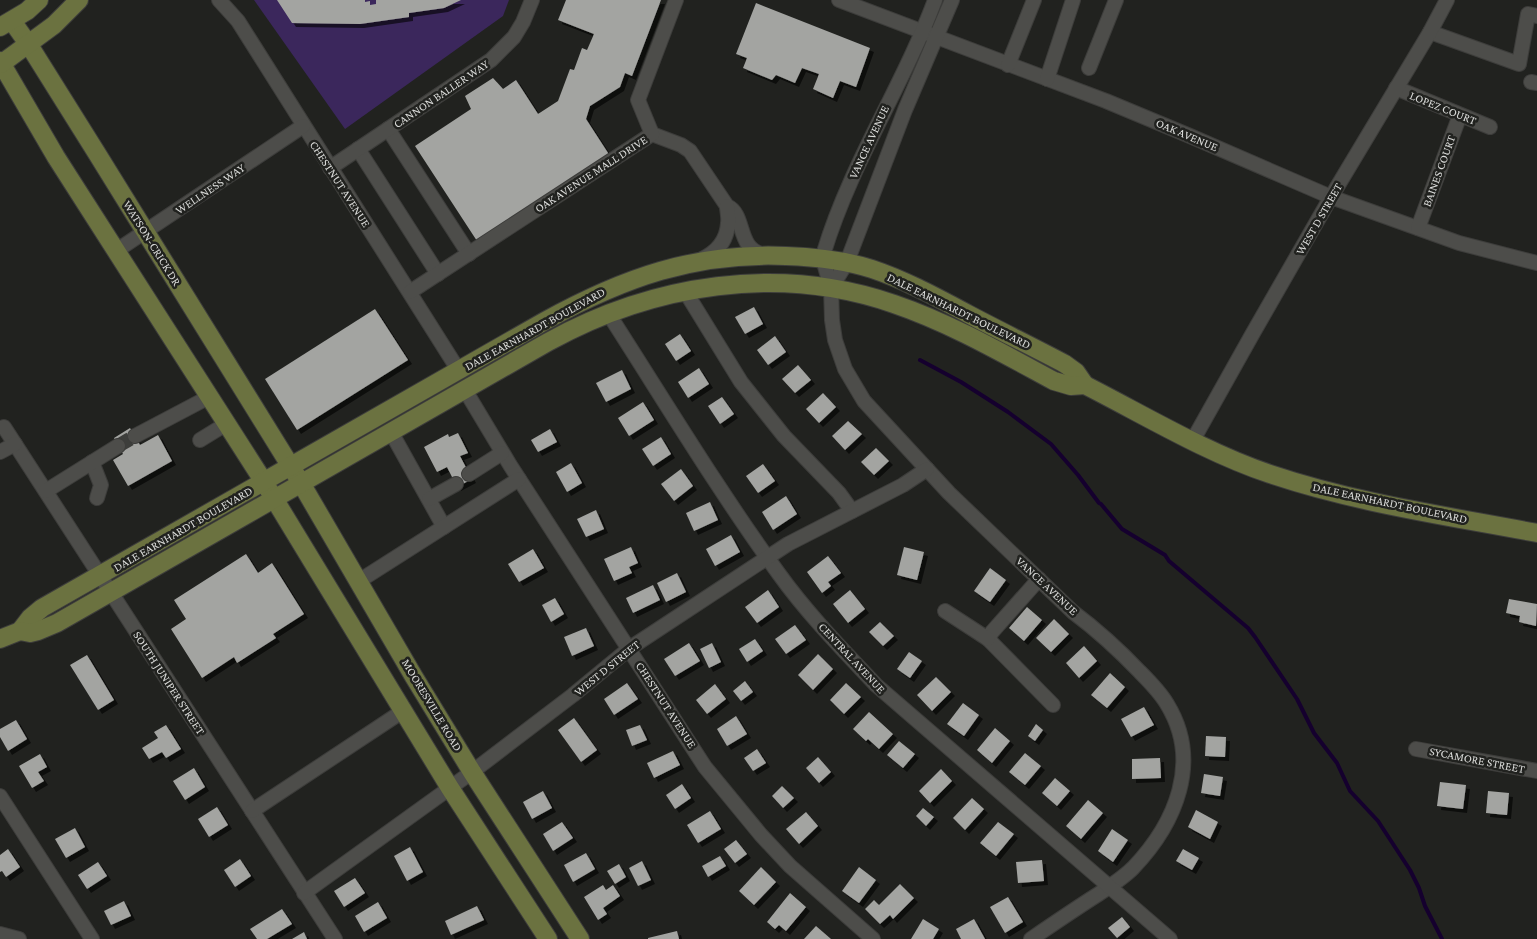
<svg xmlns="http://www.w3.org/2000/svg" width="1537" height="939" font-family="'Crimson Pro',serif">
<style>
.green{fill:#3b275c}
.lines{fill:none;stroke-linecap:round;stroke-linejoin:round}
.stream{stroke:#15002e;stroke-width:4}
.building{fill:#a3a4a1;filter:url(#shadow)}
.minor-tunnel{stroke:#3d3e3b;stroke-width:14;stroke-dasharray:14 7;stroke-linecap:butt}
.minor-casing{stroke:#3d3d3b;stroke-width:16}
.major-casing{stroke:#3d3d3b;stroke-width:20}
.minor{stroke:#4d4d4a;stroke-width:14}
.major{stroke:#6b7240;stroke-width:18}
.labels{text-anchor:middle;stroke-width:5;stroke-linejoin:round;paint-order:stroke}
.street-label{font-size:12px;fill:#dadbd9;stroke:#21221f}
</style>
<defs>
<filter id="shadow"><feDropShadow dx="4" dy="4" stdDeviation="0" flood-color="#0009"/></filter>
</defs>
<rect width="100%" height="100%" fill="#21221f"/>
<polygon class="green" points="254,0 509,0 503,16 345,129"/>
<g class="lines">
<polyline class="stream" points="920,360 961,382 1008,412 1051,444 1078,475 1099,503 1101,504 1122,529 1165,555 1169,561 1248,628 1255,637 1297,699 1314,733 1337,763 1350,791 1378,821 1410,870 1419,888 1425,906 1442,939"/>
</g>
<g class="building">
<polygon points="277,0 365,0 365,2 370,1 370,5 376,4 376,0 461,0 444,8 409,13 409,17 360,24 292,23"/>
<polygon points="566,0 661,0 632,76 625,73 620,87 590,106 586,119 610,156 477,241 415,146 471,109 465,96 493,78 503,89 516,80 538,114 558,101 570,69 574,70 582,48 587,50 594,34 558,20"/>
<polygon points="756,3 870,48 856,87 840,81 833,98 813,89 819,74 802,68 795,83 776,75 772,80 743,68 747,58 736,54"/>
<polygon points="754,307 763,324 745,334 735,317"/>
<polygon points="375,309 408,360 297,430 265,379"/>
<polygon points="680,334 691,351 676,361 665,344"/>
<polygon points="775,336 786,352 768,365 757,350"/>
<polygon points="798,365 811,380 795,393 782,379"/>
<polygon points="699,368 709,384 688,398 678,382"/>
<polygon points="622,370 631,389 606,402 596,383"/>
<polygon points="823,393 836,407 819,423 806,409"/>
<polygon points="722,397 734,414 720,424 708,406"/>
<polygon points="643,402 654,420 629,436 618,418"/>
<polygon points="848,421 862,434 845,450 832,436"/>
<polygon points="130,428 140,445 158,435 172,461 128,486 113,460 123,454 114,438"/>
<polygon points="550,429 557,442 538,452 531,440"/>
<polygon points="458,433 468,453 460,456 472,479 457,487 447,467 437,472 424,447 448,434 449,437"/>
<polygon points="661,437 671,454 653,466 642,449"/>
<polygon points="876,448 889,461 874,475 861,462"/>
<polygon points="571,463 582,483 567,492 556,472"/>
<polygon points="763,464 775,481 758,493 746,476"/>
<polygon points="681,469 693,486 674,501 661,484"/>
<polygon points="786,496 797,514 773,530 762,512"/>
<polygon points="710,502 718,520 694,531 686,513"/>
<polygon points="596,510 604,529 586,537 577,519"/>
<polygon points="731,535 740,552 715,566 706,549"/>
<polygon points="631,547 638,563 629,567 632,573 614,581 604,559"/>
<polygon points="904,547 924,552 917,580 897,575"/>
<polygon points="533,549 544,568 519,582 508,564"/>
<polygon points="246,554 258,573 272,563 304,614 273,634 276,638 237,663 234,657 202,678 171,629 186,619 174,600"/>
<polygon points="828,556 841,573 828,582 831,586 822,593 807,572"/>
<polygon points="990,568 1006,580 990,602 974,591"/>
<polygon points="677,573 686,592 666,602 657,583"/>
<polygon points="653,585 660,600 633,613 626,598"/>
<polygon points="768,590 779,607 757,623 745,607"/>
<polygon points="850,590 865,609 848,623 833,604"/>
<polygon points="555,598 564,614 551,622 542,605"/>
<polygon points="1509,599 1537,604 1536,626 1519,622 1520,616 1506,613"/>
<polygon points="1027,607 1042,620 1024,641 1009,628"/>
<polygon points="1054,619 1069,634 1051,652 1036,638"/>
<polygon points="880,622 894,636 883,646 869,632"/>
<polygon points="795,625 806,640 786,654 775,639"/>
<polygon points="586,628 594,646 572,656 564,637"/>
<polygon points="755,639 763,651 747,662 739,649"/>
<polygon points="689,643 700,661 675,676 664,659"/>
<polygon points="712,643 721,662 709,668 700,649"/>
<polygon points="1084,646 1097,661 1079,678 1066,663"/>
<polygon points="909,652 922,661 910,678 897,669"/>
<polygon points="818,654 833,669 813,690 798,675"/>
<polygon points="87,655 114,700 98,710 70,665"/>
<polygon points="1110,673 1125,687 1107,708 1091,695"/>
<polygon points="936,677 951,692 932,711 917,695"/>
<polygon points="745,681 753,692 741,701 733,691"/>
<polygon points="627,683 638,699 614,715 604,699"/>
<polygon points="846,683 861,697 844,714 830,700"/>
<polygon points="715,684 726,699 707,714 696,700"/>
<polygon points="963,703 979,715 964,736 947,724"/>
<polygon points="1144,707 1154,725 1131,737 1121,719"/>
<polygon points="869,712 893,734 879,749 868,739 866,741 853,729"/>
<polygon points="736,716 747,734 727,746 717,729"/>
<polygon points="574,718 597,750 581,762 558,730"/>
<polygon points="16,720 27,739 8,751 0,737 0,729"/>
<polygon points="1036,724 1043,730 1035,741 1028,736"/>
<polygon points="166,725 181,749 166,758 162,752 149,759 142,748 158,738 154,732"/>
<polygon points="640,725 647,740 632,746 626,730"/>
<polygon points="995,728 1010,741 992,763 977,750"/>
<polygon points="1206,736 1226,737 1225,757 1205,756"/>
<polygon points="899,741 915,754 903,768 887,755"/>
<polygon points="757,749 766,763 753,771 744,758"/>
<polygon points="673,751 680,765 654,778 647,763"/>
<polygon points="1025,753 1041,766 1025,785 1009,772"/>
<polygon points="40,754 47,767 38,772 44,781 32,788 19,766"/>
<polygon points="818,757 831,772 819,783 806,768"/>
<polygon points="1160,758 1161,778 1132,779 1132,759"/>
<polygon points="194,768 205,787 185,800 173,781"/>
<polygon points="941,769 952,781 930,803 919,791"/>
<polygon points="1204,774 1223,777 1220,796 1201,793"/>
<polygon points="1055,778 1070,791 1057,806 1042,793"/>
<polygon points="1440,782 1466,785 1463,809 1437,806"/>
<polygon points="682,784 691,798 675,809 666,795"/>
<polygon points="782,786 794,798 783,808 772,796"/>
<polygon points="543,791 552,808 532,819 523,802"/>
<polygon points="1488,791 1509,793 1507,815 1486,813"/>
<polygon points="972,798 984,809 965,830 953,818"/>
<polygon points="1088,800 1103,813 1081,839 1066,826"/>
<polygon points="217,807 228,825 209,837 198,819"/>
<polygon points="923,808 934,817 926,826 916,816"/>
<polygon points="1196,810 1218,822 1210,839 1188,827"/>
<polygon points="710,811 721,829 698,843 687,825"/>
<polygon points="806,812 818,826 799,844 786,829"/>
<polygon points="562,822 573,838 553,851 543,834"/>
<polygon points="998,822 1014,834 996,856 980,843"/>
<polygon points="75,828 85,847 66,858 55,839"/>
<polygon points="1112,829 1128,840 1113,862 1098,851"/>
<polygon points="736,840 747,854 735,863 724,849"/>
<polygon points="410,847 423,872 407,881 394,856"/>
<polygon points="8,849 20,867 6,877 2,871 0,872 0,855"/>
<polygon points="1183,849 1199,858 1192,870 1176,861"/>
<polygon points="586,853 595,869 573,882 564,865"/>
<polygon points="720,856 726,866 708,877 702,866"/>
<polygon points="240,859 251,876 235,887 224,870"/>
<polygon points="1042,860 1044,881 1018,883 1016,862"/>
<polygon points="642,861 651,880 638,886 629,868"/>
<polygon points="98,862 107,876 87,889 78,875"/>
<polygon points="619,864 626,877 615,884 607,871"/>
<polygon points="761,867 776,882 754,905 739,891"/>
<polygon points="859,867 876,880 859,903 842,891"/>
<polygon points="355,878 365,893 344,907 334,891"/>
<polygon points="900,884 914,898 893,919 890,915 880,924 865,909 874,900 879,905"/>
<polygon points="603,885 606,890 613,885 620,896 603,908 607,914 598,920 584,897"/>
<polygon points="790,893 806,907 786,931 779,925 775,929 767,922"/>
<polygon points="1008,897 1023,922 1005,933 990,907"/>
<polygon points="124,901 131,916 111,925 104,911"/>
<polygon points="378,902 387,918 364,932 355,916"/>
<polygon points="477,906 484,920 451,935 445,921"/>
<polygon points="282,909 292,924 267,939 257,939 250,929"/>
<polygon points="1122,917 1130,927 1117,938 1108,928"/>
<polygon points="923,919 939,929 933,939 911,939"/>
<polygon points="974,919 985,939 961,939 956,929"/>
<polygon points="816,926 831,939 804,939"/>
<polygon points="677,931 679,939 648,939 648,938"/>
<polygon points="304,932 307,939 292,939"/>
</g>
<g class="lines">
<polyline class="minor-tunnel" points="118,446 135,436"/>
<defs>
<g id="minor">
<polyline points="219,0 238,21 459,371"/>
<polyline points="839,0 1106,101 1190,136 1331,197 1459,243 1537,263"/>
<path d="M 935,0 C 903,86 851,163 824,252 L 823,259 L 831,288 L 832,320 L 835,340 L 845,369 L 864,401 L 949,493 L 1073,612 C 1097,630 1119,650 1140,672 C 1150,682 1160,692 1167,704 C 1202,761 1176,823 1133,868 C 1123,878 1109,887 1097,895 C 1075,909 1053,924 1031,939"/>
<polyline points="1430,32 1519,64 1528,14 1537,16"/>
<polyline points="1008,65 1034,0"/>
<polyline points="1089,68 1116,0"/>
<polyline points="1047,79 1073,0"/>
<polyline points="1531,82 1537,83"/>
<polyline points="1396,88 1490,127"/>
<polyline points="388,129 469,254"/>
<path d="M 652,134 L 681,145 L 690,151 L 727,206 C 747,215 735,249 765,255"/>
<polyline points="358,149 438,274"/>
<polyline points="330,168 491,60 514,37 523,22 532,0"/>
<polyline points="1418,228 1460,115"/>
<polyline points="116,251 303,126"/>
<path d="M 700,260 C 716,253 727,241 728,223 C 729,217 727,212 727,206"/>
<polyline points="831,288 847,262 905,110 952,0"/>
<polyline points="685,291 741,382 784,436 839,493 852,511"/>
<polyline points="410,292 652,134 638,100 676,0"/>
<path d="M 608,313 C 664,400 718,490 779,574 C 807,613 842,649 876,685 L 1170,939"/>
<polyline points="465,390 510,465 705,767 761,835 790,866 873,939"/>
<polyline points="4,427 335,939"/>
<polyline points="391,432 444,527"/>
<polyline points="135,436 209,397"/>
<polyline points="200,440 226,424"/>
<polyline points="1193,440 1253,333 1331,197 1430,32 1447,0"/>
<polyline points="0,452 15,444"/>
<polyline points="92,462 101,485 97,498"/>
<polyline points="469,474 502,453"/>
<polyline points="46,491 118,446"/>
<polyline points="429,499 456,484"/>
<polyline points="1039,579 992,632 988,639 1053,705"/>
<polyline points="359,581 519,479"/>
<polyline points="945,611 988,639"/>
<polyline points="1416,749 1537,771"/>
<polyline points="0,796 92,939"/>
<polyline points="252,811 403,711"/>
<polyline points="304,893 472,772 573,695 630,648 788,544 903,485 927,469"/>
<polyline points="0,934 19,939"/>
</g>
<g id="major">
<polyline points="12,21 29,45 96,152 301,483 414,677 472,772 580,939"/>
<polyline points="0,27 27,11 39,0"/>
<polyline points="0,61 56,157 264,482 450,788 548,939"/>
<polyline points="1,64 54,25 79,0"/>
<path d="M 20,631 L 30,618 L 42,608 L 545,321 C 623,278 695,252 786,256 C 815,257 844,260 872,269 C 905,280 936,297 968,314 C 1000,331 1033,347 1065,364 L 1076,372 L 1085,385"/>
<path d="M 0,639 L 20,631 L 30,633 L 38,631 L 57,623 L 548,342 C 653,284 779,264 894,304 C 950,323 1002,353 1054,381 L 1071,386 L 1085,385 C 1144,415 1207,453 1270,474 C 1356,503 1448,516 1537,533"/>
</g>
</defs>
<use href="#minor" class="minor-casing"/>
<use href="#major" class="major-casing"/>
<use href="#minor" class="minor"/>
<use href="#major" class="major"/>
</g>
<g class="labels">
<g class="street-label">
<text transform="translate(441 94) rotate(-34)" y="4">CANNON BALLER WAY</text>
<text transform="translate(1443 108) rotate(22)" y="4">LOPEZ COURT</text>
<text transform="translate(1187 135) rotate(23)" y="4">OAK AVENUE</text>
<text transform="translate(869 142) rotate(-65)" y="4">VANCE AVENUE</text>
<text transform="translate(1439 171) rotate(-70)" y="4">BAINES COURT</text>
<text transform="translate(591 174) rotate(-33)" y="4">OAK AVENUE MALL DRIVE</text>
<text transform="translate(340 184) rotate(57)" y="4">CHESTNUT AVENUE</text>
<text transform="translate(210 189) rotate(-34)" y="4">WELLNESS WAY</text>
<text transform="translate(1319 219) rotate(-60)" y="4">WEST D STREET</text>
<text transform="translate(152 243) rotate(58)" y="4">WATSON-CRICK DR</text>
<text transform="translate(959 311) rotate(26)" y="4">DALE EARNHARDT BOULEVARD</text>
<text transform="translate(535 329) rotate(-29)" y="4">DALE EARNHARDT BOULEVARD</text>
<text transform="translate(1390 503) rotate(12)" y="4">DALE EARNHARDT BOULEVARD</text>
<text transform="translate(183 529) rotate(-30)" y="4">DALE EARNHARDT BOULEVARD</text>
<text transform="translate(1047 586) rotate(43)" y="4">VANCE AVENUE</text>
<text transform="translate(852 658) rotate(47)" y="4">CENTRAL AVENUE</text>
<text transform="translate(607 668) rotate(-39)" y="4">WEST D STREET</text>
<text transform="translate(169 683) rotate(57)" y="4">SOUTH JUNIPER STREET</text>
<text transform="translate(432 705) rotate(59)" y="4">MOORESVILLE ROAD</text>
<text transform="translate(666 705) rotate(57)" y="4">CHESTNUT AVENUE</text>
<text transform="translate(1477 760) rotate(11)" y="4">SYCAMORE STREET</text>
</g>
</g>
</svg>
